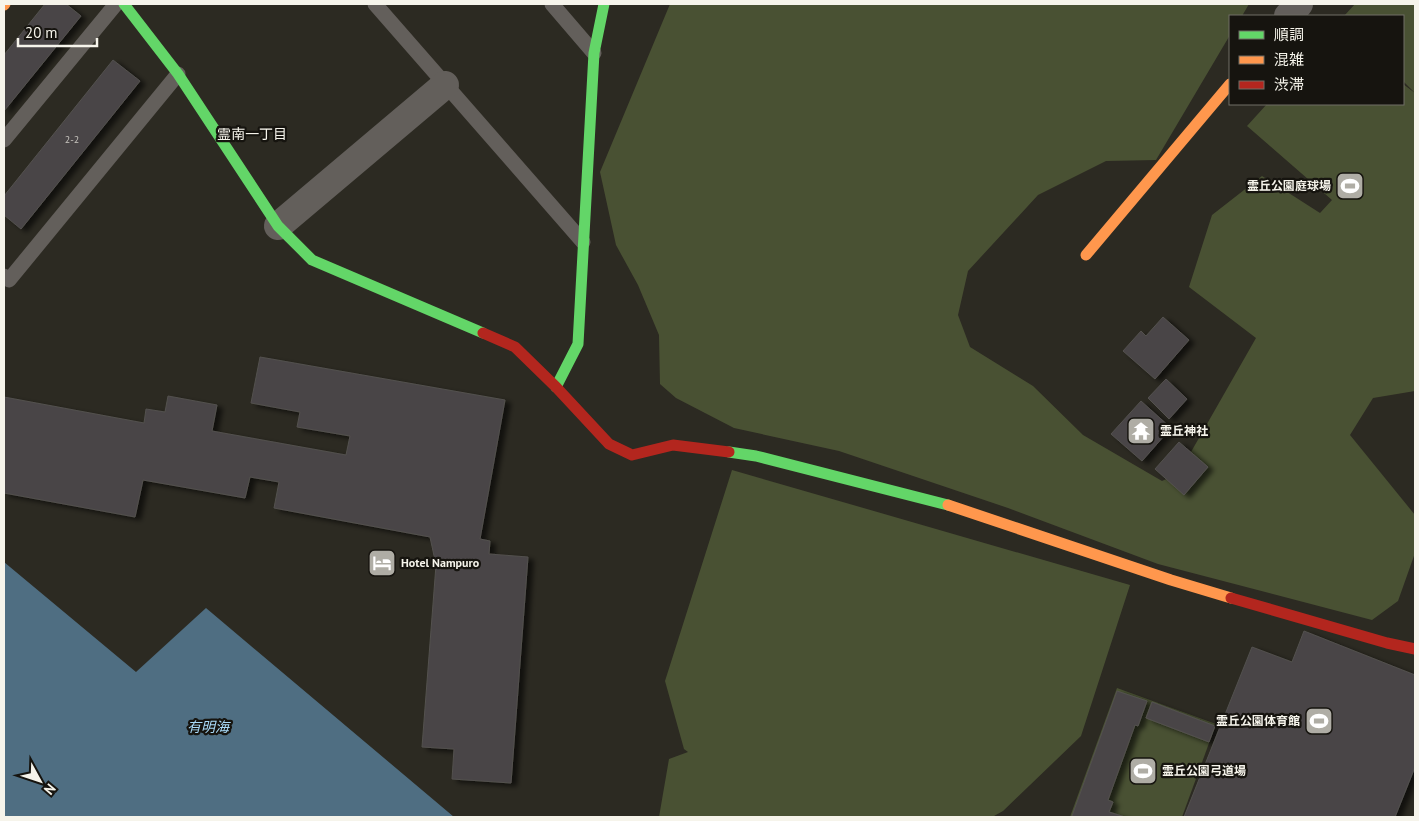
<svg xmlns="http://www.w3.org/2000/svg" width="1419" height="821" font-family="'PT Sans','Noto Sans JP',sans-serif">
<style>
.green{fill:#495133}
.water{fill:#4f6e82}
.building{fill:#4a4547;stroke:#53514e;filter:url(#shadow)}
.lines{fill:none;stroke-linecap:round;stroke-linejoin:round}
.lane{stroke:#635f5b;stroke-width:15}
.street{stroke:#635f5b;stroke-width:28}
.fast{stroke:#63d668;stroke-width:11}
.slow{stroke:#ff974d;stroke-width:11}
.jam{stroke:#b3261e;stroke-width:11}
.labels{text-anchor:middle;stroke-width:4.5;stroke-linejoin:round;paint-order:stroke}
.number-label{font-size:10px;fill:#cbc8c2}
.poi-label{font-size:12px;font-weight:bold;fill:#f6f4eb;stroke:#16140f;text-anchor:start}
.neighbourhood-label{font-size:14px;fill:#f6f4eb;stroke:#16140f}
.water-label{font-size:14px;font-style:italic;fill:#a9daf8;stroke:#16140f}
</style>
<defs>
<filter id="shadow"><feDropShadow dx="5.5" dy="3" stdDeviation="2.5" flood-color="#0009"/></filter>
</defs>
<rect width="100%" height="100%" fill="#2c2a22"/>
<g class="green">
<polygon points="670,4 1249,4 1242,16 1230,16 1230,35 1156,160 1106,161 1038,195 968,271 958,315 970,347 1033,386 1083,435 1162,481 1179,473 1256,338 1189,287 1212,215 1262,176 1320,213 1332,200 1247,126 1267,104 1403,104 1403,84 1415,93 1403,81 1403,16 1344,16 1355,4 1415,4 1415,391 1373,398 1350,435 1415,515 1415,553 1398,601 1372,620 1158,564 1008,508 839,451 734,428 676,398 660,384 659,335 638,285 616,245 600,172"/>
<polygon points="732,470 1130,585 1081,736 1003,811 994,816 1005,817 659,817 669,759 688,752 684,749 665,681"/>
<polygon points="1117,688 1216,724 1182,817 1070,817"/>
</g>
<polygon class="water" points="4,562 136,672 206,608 454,817 4,817"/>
<g class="building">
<polygon points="45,4 66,4 81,16 4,111 4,55"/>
<polygon points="113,60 140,81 21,229 4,215 4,196"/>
<polygon points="1163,317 1189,340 1155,379 1123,351 1141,331 1146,336"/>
<polygon points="260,357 505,400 480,539 490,541 489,554 528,557 511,783 452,779 454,749 422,747 436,565 430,537 274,508 279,482 250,477 245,498 143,480 135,517 4,493 4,397 144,423 146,409 165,412 168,396 217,405 212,431 346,455 350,436 297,427 300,412 251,403"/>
<polygon points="1166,379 1187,399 1169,419 1148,398"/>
<polygon points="1141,401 1171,428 1142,461 1111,434"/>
<polygon points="1179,442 1208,467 1184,495 1155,469"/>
<polygon points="1304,631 1415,675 1415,767 1395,817 1184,817 1252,647 1292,662"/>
<polygon points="1117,691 1147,701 1138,726 1135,725 1108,800 1113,802 1109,812 1125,817 1074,817 1072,816"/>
<polygon points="1152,702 1215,726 1209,742 1146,718"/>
</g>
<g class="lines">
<g class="lane">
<polyline points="375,4 583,242"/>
<polyline points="552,4 594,53"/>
<polyline points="4,140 116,4"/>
<polyline points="4,276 9,280 178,74"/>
</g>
<g class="street">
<polyline points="1288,16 1299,4"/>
<polyline points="278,226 445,85"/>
</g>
<g class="fast">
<polyline points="124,4 178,74 278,226 312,260 483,333"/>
<polyline points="556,387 578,344 594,53 604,4"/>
<polyline points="729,452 756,456 948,505"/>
</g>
<g class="slow">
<polyline points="4,5 5,4"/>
<polyline points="1086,255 1230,84"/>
<polyline points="948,505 1171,580 1231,598"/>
</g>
<g class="jam">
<polyline points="483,333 515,347 556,387 609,444 632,455 673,445 729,452"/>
<polyline points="1231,598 1387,643 1415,649"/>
</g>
</g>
<defs>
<symbol id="stadium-square" viewBox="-11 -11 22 22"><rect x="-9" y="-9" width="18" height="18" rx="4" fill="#afada5" stroke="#16140f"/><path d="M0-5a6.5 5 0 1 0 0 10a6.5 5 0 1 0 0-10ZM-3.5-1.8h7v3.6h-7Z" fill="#fff"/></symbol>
<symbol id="temple-square" viewBox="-11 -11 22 22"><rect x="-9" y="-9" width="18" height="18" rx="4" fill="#afada5" stroke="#16140f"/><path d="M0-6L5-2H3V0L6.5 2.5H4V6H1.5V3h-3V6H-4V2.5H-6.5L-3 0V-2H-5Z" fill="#fff"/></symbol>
<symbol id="hotel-square" viewBox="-11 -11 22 22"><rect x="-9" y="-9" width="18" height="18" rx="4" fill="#afada5" stroke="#16140f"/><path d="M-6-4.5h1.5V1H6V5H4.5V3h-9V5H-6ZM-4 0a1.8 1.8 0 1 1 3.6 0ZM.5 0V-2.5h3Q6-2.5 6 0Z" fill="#fff"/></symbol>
</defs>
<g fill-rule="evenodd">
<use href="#stadium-square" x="1334" y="170" width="32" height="32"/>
<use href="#temple-square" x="1125" y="415" width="32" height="32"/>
<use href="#hotel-square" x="366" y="547" width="32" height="32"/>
<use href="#stadium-square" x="1303" y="705" width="32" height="32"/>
<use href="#stadium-square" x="1127" y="755" width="32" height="32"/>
</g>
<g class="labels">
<g class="number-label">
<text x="72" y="143">2-2</text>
</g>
<g class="poi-label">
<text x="1331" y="190" text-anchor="end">霊丘公園庭球場</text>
<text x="1160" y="435">霊丘神社</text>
<text x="401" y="567">Hotel Nampuro</text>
<text x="1300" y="725" text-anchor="end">霊丘公園体育館</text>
<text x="1162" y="775">霊丘公園弓道場</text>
</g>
<g class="neighbourhood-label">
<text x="252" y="139">霊南一丁目</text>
</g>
<g class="water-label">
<text x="208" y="732">有明海</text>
</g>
</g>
<rect width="1419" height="821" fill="none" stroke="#f6f4eb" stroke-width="10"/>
<rect x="1229" y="15" width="175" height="90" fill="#16140f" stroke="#706e67"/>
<rect x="1239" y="31" width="25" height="8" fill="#63d668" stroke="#706e67"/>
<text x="1274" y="40" font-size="15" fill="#f6f4eb">順調</text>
<rect x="1239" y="56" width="25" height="8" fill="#ff974d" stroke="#706e67"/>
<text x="1274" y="65" font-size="15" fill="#f6f4eb">混雑</text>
<rect x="1239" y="81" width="25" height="8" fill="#b3261e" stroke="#706e67"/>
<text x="1274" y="90" font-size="15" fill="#f6f4eb">渋滞</text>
<g transform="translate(40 781) rotate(130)" stroke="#16140f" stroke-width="4" paint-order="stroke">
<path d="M0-4L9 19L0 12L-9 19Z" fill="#f6f4eb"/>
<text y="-8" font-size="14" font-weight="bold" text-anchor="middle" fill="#f6f4eb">N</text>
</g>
<path d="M18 38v8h79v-8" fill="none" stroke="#f6f4eb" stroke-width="2.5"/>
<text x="25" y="38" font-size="15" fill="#f6f4eb" stroke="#16140f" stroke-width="4" paint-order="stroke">20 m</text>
</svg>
